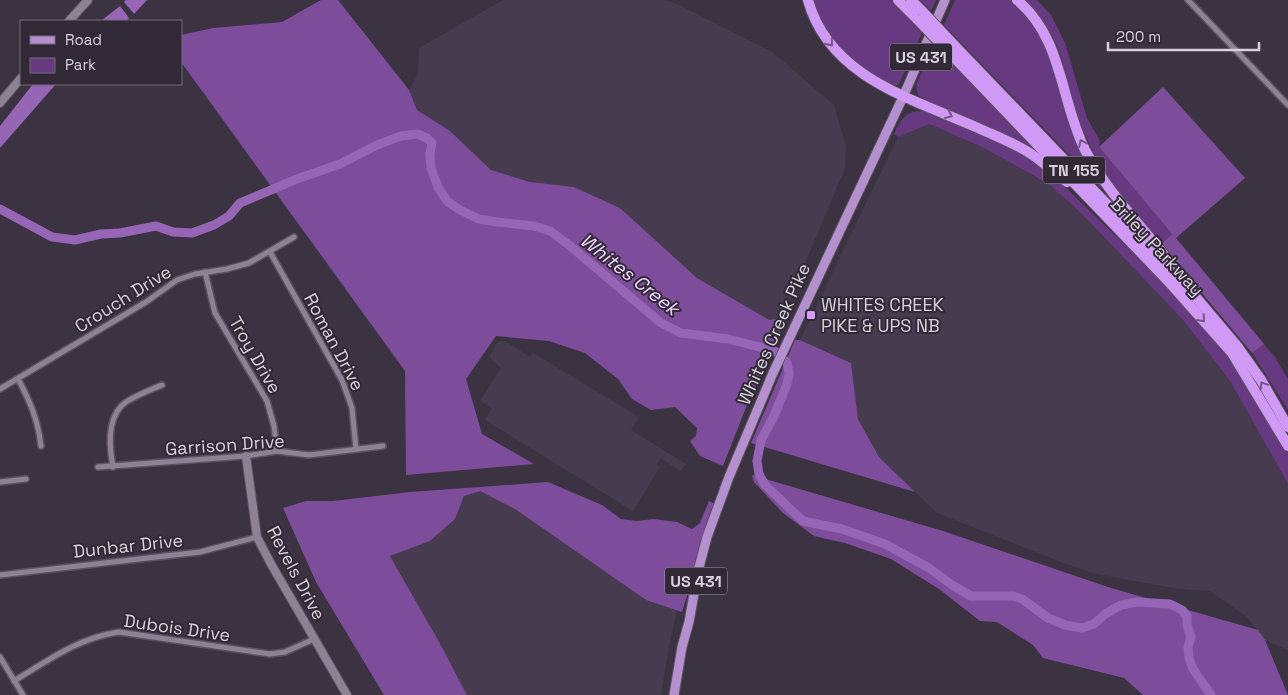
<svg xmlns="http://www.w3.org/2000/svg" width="1288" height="695" font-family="'Space Grotesk',sans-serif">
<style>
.built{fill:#473b50}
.green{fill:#663981}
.forest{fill:#7d4d9b}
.water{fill:#9665b5}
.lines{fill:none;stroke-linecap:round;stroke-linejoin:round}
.river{stroke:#9665b5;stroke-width:9}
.street-casing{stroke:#59525e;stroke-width:8}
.secondary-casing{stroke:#59525e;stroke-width:10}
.primary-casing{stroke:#59525e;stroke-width:11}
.highway-casing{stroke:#59525e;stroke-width:12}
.street{stroke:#8c8293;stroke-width:5}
.secondary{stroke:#8c8293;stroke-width:8}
.primary{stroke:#b590ce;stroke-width:9}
.highway{stroke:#d199f6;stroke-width:10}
.highway-bridge-casing{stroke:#59525e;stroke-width:12;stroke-linecap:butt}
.highway-bridge{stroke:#d199f6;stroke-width:10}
.oneway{stroke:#725683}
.poi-dot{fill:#d59cfb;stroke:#322937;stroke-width:2}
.labels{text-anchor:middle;stroke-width:4;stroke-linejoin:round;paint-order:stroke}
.shield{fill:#322937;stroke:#a69faa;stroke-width:1}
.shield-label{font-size:16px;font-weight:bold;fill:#d7d2db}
.street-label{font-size:18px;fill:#d7d2db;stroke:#322937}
.poi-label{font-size:18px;fill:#d7d2db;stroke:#322937;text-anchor:start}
.water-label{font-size:19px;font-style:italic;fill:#edd4ff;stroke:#322937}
</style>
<rect width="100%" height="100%" fill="#3c3342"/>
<g class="built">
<polygon points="503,0 664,0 677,4 772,52 834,105 846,147 845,168 782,318 769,321 697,278 620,208 574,187 530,182 491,170 450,131 417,110 409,90 418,74 419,48"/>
<polygon points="929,124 982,147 1051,186 1082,214 1183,320 1230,381 1288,484 1288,650 1265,640 1247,617 1210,591 1179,589 1097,574 1066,564 937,513 879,457 858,419 851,363 800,340 898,137"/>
<polygon points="501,341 505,341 530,357 533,353 639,417 631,430 686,464 681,471 660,458 657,465 660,467 633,511 485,420 492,408 480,401 501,368 491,359 490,355 496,344"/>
<polygon points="480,490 515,509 646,600 677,610 670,640 661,695 467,695 438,640 390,555 430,541 455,519 464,496"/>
</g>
<g class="green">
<path d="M 811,0 L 891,0 L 922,33 L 899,84 L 895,86 C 869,72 843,58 826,33 C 820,23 816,10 811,0 Z"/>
<polygon points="920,0 936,0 931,11"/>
<polygon points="955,0 1013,0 1017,3 1045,39 1067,111 1106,189 1103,190 944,25"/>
<polygon points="1025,0 1037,0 1051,15 1065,43 1087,118 1100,141 1099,147 1172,234 1161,244 1115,190 1102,170 1079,122 1061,56 1054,39 1045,24"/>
<polygon points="934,45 1037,152 1036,154 930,103 918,95 916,85"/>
<path d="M 918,111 L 929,112 L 939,115 L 1006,146 L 1032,160 L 1056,178 L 1159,278 L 1229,355 L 1256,395 L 1288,452 L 1288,484 L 1230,381 L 1183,320 L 1082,214 L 1051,186 L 1027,172 L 982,147 L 929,124 L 898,137 L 894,134 C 900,121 904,113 918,111 Z"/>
<polygon points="1264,344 1275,357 1288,379 1288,410 1252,353"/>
</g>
<g class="forest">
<polygon points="321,0 338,0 409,90 417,110 450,131 491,170 530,182 574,187 620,208 697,278 769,320 782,318 780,335 747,405 723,466 700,456 690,441 696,436 697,428 675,407 651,410 632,399 618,379 585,353 549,341 496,336 466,379 482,434 534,464 406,475 405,371 181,62 181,35 213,28 282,22"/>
<polygon points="1163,87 1245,178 1176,238 1264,344 1252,353 1161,244 1172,234 1099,147"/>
<polygon points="795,340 800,340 851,363 858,419 879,457 915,492 751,443"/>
<polygon points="752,475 943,531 1111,588 1258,630 1265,640 1288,695 1143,695 1124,678 1043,658 1033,645 997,622 980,621 939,589 891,559 845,543 814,536 783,513 754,482"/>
<polygon points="548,482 602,505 621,519 637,521 654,519 677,522 692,529 700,523 709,501 715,504 682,612 646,600 515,509 480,491 464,496 455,519 430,541 390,556 438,640 467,695 384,695 316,582 283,508 306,501 333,501 410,492"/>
</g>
<g class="water">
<polygon points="126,0 147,0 134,14 124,2"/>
<polygon points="120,6 129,18 126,21 101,21"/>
<polygon points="33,84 56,84 0,148 0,126"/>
</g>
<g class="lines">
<polyline class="river" points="0,209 52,237 75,240 101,234 120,233 156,226 173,232 192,233 214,225 229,216 240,203 297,179 340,164 377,145 401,136 417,134 427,138 432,143 430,154 431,168 438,187 447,201 460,210 479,219 497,222 534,226 550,231 569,245 661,323 681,333 728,339 775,351 787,363 789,373 787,384 773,418 761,440 757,461 759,474 765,485 803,521 842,529 885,544 929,568 952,585 971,596 1013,596 1022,599 1048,618 1065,625 1082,628 1094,624 1105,614 1121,605 1137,602 1170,604 1182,610 1187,616 1187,625 1191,637 1188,647 1189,658 1193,669 1211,695"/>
<defs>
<g id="street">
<polyline points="1188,0 1288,105"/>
<polyline points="270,252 342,380 352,408 356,449"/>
<polyline points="205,272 215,313 267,401 274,426 277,451"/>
<path d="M 18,379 C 30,401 38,420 41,446"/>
<polyline points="0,389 146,302 177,280 195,274 227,269 249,263 294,237"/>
<polyline points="98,467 246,456 277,451 309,455 383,446"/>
<path d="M 113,467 C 109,446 106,416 126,402 C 137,395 150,390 162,385"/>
<polyline points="0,482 26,479"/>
<polyline points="0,575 200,552 257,537"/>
<polyline points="0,657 23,695"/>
<path d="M 14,681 C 49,660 78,638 119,632 L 270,654 L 285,652 L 314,639"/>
</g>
<g id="secondary">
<polyline points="69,21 88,0"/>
<polyline points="0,103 21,78"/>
<polyline points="246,456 257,537 271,564 347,695"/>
</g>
<polyline id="primary" points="674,695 682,647 689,622 698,571 707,537 729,477 773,373 903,97 945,0"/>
<g id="highway">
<path d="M 808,0 C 830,81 921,101 987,132 C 1003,139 1020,146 1034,156 C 1045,164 1056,174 1067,182"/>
<polyline points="898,0 918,20"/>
<polyline points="911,0 922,11"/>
<path d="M 1017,0 C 1063,38 1060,100 1085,150 C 1106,190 1137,221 1165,256"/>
<polyline points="954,45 1194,295 1237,346 1261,380 1288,427"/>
<polyline points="945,48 1168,281 1232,353 1288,446"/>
</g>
</defs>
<use href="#street" class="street-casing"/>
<use href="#secondary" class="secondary-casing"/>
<use href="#primary" class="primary-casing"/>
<use href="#highway" class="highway-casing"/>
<use href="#street" class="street"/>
<use href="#secondary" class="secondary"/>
<use href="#primary" class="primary"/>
<use href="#highway" class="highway"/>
<defs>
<g id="highway-bridge">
<polyline points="922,11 954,45"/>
<polyline points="918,20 945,48"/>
</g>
</defs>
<use href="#highway-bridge" class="highway-bridge-casing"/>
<use href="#highway-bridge" class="highway-bridge"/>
</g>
<defs><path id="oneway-chevron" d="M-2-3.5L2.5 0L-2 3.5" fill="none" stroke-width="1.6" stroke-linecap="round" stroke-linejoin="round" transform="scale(1.25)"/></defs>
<g class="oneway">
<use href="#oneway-chevron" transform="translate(830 43) rotate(52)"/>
<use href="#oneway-chevron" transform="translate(949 115) rotate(24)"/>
<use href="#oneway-chevron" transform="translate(1082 143) rotate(-115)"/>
<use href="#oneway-chevron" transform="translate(1202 319) rotate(48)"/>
<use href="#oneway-chevron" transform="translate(1263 385) rotate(-121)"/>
</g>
<rect class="poi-dot" x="806" y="310" width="10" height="10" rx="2.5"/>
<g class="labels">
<g class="shield">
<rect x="890" y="43.5" width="62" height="27" rx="4"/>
<rect x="1043" y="156.5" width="62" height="27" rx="4"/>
<rect x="665" y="567.5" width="62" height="27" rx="4"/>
</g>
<g class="shield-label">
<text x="921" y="63">US 431</text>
<text x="1074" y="176">TN 155</text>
<text x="696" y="587">US 431</text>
</g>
<g class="street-label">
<text transform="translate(1157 247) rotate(47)" y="6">Briley Parkway</text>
<text transform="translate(123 299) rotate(-32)" y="6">Crouch Drive</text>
<text transform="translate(774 334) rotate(-66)" y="6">Whites Creek Pike</text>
<text transform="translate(334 342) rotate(62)" y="6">Roman Drive</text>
<text transform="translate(255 355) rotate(60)" y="6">Troy Drive</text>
<text transform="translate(225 445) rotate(-4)" y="6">Garrison Drive</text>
<text transform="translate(128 546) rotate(-6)" y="6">Dunbar Drive</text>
<text transform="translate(296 573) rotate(62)" y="6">Revels Drive</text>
<text transform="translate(177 628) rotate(8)" y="6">Dubois Drive</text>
</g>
<g class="poi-label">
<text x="821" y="311">WHITES CREEK<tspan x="821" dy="21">PIKE &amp; UPS NB</tspan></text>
</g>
<g class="water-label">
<text transform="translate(630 274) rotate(38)" y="7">Whites Creek</text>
</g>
</g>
<rect x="20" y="20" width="162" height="65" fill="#322937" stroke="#746d79"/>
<rect x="30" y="36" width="25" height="8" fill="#b590ce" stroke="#746d79"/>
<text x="65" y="45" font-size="15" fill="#d7d2db">Road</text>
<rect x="30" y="58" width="25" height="15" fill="#663981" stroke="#746d79"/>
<text x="65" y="70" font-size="15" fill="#d7d2db">Park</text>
<path d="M1108 42v8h151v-8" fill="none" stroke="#d7d2db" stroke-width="2.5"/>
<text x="1116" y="42" font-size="15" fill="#d7d2db" stroke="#322937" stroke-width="4" paint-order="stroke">200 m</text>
</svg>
